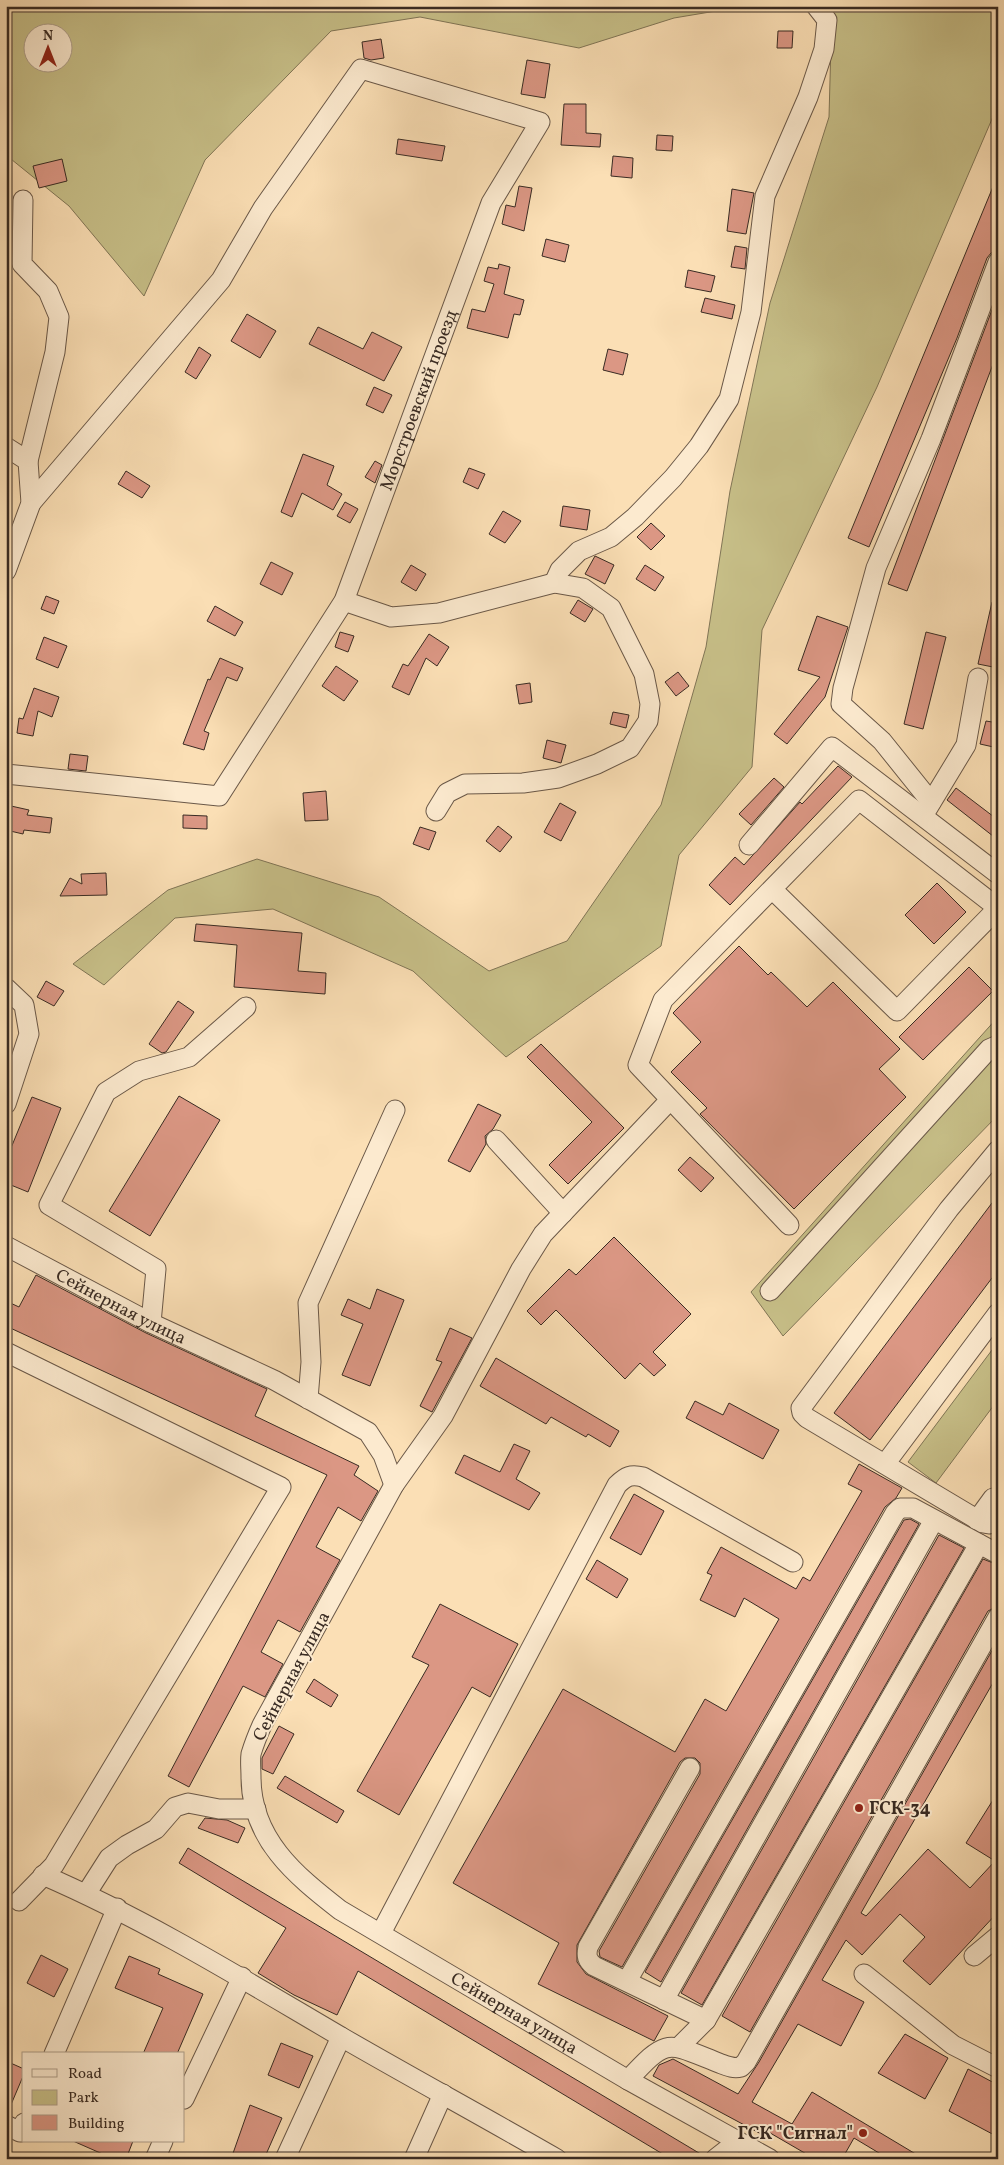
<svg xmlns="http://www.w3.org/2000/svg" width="1004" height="2165" font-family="Vollkorn,serif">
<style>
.green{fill:#c7bf88;stroke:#807556;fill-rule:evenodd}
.building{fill:#db9784;stroke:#392b23}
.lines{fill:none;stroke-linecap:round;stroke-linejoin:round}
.minor-casing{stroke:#6a5848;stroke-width:21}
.minor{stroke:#fceacf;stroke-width:19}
.poi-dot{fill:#8f2418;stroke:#fceacf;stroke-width:2}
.labels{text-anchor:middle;stroke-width:4;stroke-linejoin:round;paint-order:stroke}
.street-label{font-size:18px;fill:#392b23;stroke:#fceacf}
.poi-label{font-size:18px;font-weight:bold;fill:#392b23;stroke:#fceacf;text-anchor:start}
</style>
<rect width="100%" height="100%" fill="#fbdfb5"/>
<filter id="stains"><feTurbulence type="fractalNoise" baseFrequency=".004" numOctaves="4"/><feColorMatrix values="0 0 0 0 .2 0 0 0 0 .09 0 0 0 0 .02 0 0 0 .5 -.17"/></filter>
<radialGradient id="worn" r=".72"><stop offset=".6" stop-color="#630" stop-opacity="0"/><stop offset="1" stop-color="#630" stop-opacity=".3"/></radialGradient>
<g class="green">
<path d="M 6,6 L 746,6 L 674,18 L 579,48 L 420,17 L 331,31 L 205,160 L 144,296 L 69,206 L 6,155 ZM 32,32 L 62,32 L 62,62 L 32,62 Z"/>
<polygon points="832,6 998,6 998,105 877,387 762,630 752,767 679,855 661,946 506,1057 413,971 273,909 175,918 104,985 73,964 168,890 257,859 379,897 489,971 567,941 661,805 706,647 730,491 770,303 829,117"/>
<polygon points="998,1017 998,1115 783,1336 751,1292"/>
<polygon points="998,1342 998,1407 994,1405 936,1483 908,1462"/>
</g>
<g class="building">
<polygon points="778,31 793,31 792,48 777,48"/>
<polygon points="381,39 384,58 371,60 364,58 362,42"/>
<polygon points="527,60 550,64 545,98 521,94"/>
<polygon points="564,104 586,104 586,133 601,134 600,147 561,145"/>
<polygon points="657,135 673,136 672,151 656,150"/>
<polygon points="398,139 445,146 442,161 396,154"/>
<polygon points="613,156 633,158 632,178 611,176"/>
<polygon points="62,159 67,181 39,188 33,166"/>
<polygon points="997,177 998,251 991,253 987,258 957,338 869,547 848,538"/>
<polygon points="519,186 532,188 524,231 502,224 506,205 515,207"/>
<polygon points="732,189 754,193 746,234 727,231"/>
<polygon points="546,239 569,245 565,262 542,256"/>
<polygon points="735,246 747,248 745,269 731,267"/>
<polygon points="499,264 510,267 504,294 524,300 520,315 514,314 508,338 467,328 472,309 485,312 494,284 484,281 488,267 498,269"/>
<polygon points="688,270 715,276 711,292 685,287"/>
<polygon points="998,294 998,351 907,591 888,584"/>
<polygon points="705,298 735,305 732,319 701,312"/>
<polygon points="247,314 276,331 260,358 231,341"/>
<polygon points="318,327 363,349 372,332 402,347 384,381 309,344"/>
<polygon points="199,347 211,355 196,379 185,372"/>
<polygon points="608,349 628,354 623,375 603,370"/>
<polygon points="374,387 392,395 383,413 366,405"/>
<polygon points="303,454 334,466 327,485 342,494 333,510 302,493 292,517 281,512"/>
<polygon points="375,461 382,465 375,483 365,477"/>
<polygon points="469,468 485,474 478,489 463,482"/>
<polygon points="126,471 150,486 142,498 118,484"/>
<polygon points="345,502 358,509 350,523 337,516"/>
<polygon points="563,506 590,510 587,530 560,526"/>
<polygon points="503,511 521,521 505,543 489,534"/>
<polygon points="651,523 665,536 651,550 637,537"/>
<polygon points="595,556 614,565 605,584 585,574"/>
<polygon points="271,562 293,573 282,595 260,584"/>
<polygon points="411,565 426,574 416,591 401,582"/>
<polygon points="645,565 664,577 655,591 636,579"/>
<polygon points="46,596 59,601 54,614 41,609"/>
<polygon points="578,600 593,609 585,622 570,613"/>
<polygon points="992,602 998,602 998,668 978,664"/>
<polygon points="215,606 243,622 235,636 207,621"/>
<polygon points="817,616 848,627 825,697 787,744 774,734 820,677 798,670"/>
<polygon points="340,632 354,636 348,652 335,647"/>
<polygon points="926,632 946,637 923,729 904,724"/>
<polygon points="429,634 449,647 437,666 426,658 409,695 392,687 403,664 408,666"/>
<polygon points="44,637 67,646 58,668 36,659"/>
<polygon points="220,658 243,668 237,681 227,677 204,731 209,733 204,750 183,744 208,679 210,680"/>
<polygon points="336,666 358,681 344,701 322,686"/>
<polygon points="678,672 689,686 676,696 665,682"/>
<polygon points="530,683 532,702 519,704 516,685"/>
<polygon points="34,688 59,697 52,717 38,711 33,736 17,733 19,718 23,719"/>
<polygon points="613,712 629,715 626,728 610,724"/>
<polygon points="986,721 998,723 998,748 980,744"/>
<polygon points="547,740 566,745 561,763 543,758"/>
<polygon points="70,754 88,756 86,771 68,769"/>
<polygon points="838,766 852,777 730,905 709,885 735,857 744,865 800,802 802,804"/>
<polygon points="774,778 784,787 751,825 739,814"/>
<polygon points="956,788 998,820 998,840 947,800"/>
<polygon points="326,791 328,820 305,821 303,793"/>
<polygon points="560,803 576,812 561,841 544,832"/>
<polygon points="11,806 29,810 27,815 52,818 50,833 24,830 23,834 6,830"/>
<polygon points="183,815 207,816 207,829 183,828"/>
<polygon points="498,826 512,837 500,852 486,841"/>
<polygon points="420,827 436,832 429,850 413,844"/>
<polygon points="106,873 107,895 60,896 70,878 82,884 81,874"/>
<polygon points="937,883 966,912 934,944 905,915"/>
<polygon points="196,924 302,933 298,971 326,973 325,994 234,987 237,945 194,941"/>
<polygon points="739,946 768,975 771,972 807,1007 833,982 900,1049 879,1069 906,1097 794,1209 700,1114 707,1108 671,1072 701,1042 673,1013"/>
<polygon points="969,967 993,991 923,1060 899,1037"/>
<polygon points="46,981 64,991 54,1006 37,997"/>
<polygon points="178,1001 194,1012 166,1052 162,1053 149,1044"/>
<polygon points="541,1044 624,1128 568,1184 549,1165 592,1122 527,1057"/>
<polygon points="179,1096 220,1120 150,1236 109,1211"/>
<polygon points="32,1097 61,1108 28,1192 6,1183 6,1160"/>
<polygon points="478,1104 501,1115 493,1129 485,1136 486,1144 470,1172 448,1161"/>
<polygon points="690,1157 714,1178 701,1192 678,1170"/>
<polygon points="998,1195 998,1270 870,1440 834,1413"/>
<polygon points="614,1237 691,1314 653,1352 666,1365 654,1376 640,1363 625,1379 556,1310 541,1325 527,1311 569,1269 576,1275"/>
<polygon points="36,1275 146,1333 267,1389 255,1416 359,1466 354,1475 378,1491 361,1521 338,1507 316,1547 340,1560 300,1632 278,1620 261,1652 283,1664 265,1697 243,1686 189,1787 168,1776 327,1475 6,1326 6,1301 19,1307"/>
<polygon points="377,1289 404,1300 370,1386 342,1375 363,1324 341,1315 348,1299 370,1309"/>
<polygon points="450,1328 472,1338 432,1412 420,1406 442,1362 436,1360"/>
<polygon points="496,1358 619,1431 610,1447 588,1434 586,1437 551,1417 546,1424 480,1386"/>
<polygon points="695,1401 723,1415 729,1403 779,1430 763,1459 686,1418"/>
<polygon points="514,1444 530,1451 516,1479 540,1493 529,1510 455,1473 464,1455 500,1472"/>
<polygon points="859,1464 902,1488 896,1498 885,1507 622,1967 600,1957 599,1951 700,1774 700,1763 695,1758 685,1758 680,1762 577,1945 577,1962 586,1974 668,2016 654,2041 538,1984 559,1943 453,1883 563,1689 675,1752 705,1699 726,1711 779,1619 744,1598 735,1617 700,1600 712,1575 707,1573 721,1547 796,1589 803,1577 810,1581 862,1491 848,1484"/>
<polygon points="634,1494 664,1511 641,1555 610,1538"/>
<polygon points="910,1519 919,1524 661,1982 645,1972 904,1520"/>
<polygon points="939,1535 964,1548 702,2005 681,1993"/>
<polygon points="983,1559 998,1565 998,1606 988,1611 750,2032 722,2016"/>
<polygon points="597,1560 628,1579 617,1598 586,1579"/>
<polygon points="440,1604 518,1644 490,1697 472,1687 399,1815 357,1791 429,1665 412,1657"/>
<polygon points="998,1640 998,1674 861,1913 866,1916 928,1849 970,1888 995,1861 966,1843 998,1792 998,1912 930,1985 903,1961 925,1937 900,1914 862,1955 846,1940 822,1980 864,2002 841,2046 798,2024 752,2102 792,2124 812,2092 924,2159 889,2159 854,2138 842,2159 815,2159 765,2130 763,2135 653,2076 659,2065 673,2059 738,2094 759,2062"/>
<polygon points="314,1679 338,1695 331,1707 306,1692"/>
<polygon points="279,1726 294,1734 273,1774 262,1769 262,1758"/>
<polygon points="285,1776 344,1811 337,1823 277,1788"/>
<polygon points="205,1818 227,1820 245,1828 238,1843 198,1828"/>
<polygon points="188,1848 704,2156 704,2159 671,2159 358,1971 337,2015 294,1995 258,1973 286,1928 179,1863"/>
<polygon points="41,1955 68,1969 54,1997 27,1983"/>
<polygon points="129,1956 160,1969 158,1974 203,1994 177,2054 143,2054 163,2008 115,1988"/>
<polygon points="905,2034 948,2058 925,2099 878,2073"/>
<polygon points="281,2043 313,2056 299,2088 268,2075"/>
<polygon points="6,2061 24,2069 24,2074 7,2114"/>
<polygon points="968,2069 998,2085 998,2137 949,2111"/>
<polygon points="250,2105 282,2118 264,2159 231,2159"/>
<polygon points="73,2141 133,2141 126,2159 114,2159"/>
</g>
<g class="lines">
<defs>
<g id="minor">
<polyline points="23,200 22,264 48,291 59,317 55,352 28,461"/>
<polyline points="6,447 28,461 31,503 6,571"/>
<polyline points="554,583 560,570 579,551 611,537 635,517 673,478 699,446 729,399 751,312 765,196 808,97 824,49 827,20 816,6"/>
<polyline points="344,601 391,617 439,613 554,583 583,588 611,608 644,674 650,704 648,721 630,748 597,764 558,778 523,783 465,784 447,793 436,811"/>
<path id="s1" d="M 6,774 L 219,796 L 344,601 L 491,203 L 540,122 L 361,69 L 263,208 L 221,280 L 31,503"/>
<polyline points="931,802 882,741 841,704 843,688 876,568 931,439 998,262"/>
<polyline points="926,811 966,745 978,678"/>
<polyline points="749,845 832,747 998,874"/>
<polyline points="772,889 897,1011 998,908 859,800 663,1000 638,1065 789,1225"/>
<polyline points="6,988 24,1005 29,1034 6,1104"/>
<path id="s2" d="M 670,1100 L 543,1234 L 521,1269 L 443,1416 L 394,1485 L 262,1725 C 258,1734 254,1744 251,1754 C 250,1761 251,1769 251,1777 C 251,1839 295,1875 340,1910 L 628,2080 L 770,2159"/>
<polyline points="496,1140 563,1213"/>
<polyline points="998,1150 949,1209 801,1408 802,1413 807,1418 983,1523 989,1524 998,1521"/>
<path id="s3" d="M 6,1246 L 151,1323 L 274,1380 L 368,1432 L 383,1455 L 394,1485"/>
<polyline points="770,1291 989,1049 998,1045"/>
<polyline points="151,1323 156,1269 49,1205 106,1092 139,1071 189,1057 246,1007"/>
<polyline points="6,1352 281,1487 54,1865 19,1901"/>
<polyline points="308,1399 311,1362 308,1303 395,1110"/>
<polyline points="885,1464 998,1313"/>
<polyline points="977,1520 993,1498"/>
<path d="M 690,1768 L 588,1947 C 586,1956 587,1960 594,1966 L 706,2020"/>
<path d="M 43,1875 C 149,1921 244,1980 343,2038 C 414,2079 486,2118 557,2159"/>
<polyline points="86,1894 109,1858 127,1845 156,1829 175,1807 188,1803 219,1809 256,1809"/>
<path d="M 381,1933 L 617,1485 C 626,1476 631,1474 643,1477 L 793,1562"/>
<polyline points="974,1956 998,1936"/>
<polyline points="864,1974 953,2045 998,2068"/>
<polyline points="627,1981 895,1513 900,1508 913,1508 998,1554"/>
<polyline points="664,2000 934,1520"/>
<polyline points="679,2047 706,2020 979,1544"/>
<polyline points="54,2054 117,1908"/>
<path d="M 628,2080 C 668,2037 666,2042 719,2063 C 727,2066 733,2069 741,2067 L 746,2062 L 998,1617"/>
<polyline points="184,2099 242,1977"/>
<polyline points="6,2125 20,2132 24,2123"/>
<polyline points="155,2159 163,2141"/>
<polyline points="285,2159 341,2037"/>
<polyline points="414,2159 443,2094"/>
<polyline points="715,2159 738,2141"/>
</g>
</defs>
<use href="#minor" class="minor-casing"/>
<use href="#minor" class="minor"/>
</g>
<g class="poi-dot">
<circle cx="859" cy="1808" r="5"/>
<circle cx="863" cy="2133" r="5"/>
</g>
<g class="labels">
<g class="street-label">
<text dy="6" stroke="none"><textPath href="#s1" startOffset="660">Морстроевский проезд</textPath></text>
<text dy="6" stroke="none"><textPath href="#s3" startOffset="130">Сейнерная улица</textPath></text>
<text transform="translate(291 1676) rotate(-62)" y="6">Сейнерная улица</text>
<text dy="6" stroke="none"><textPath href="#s2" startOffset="1174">Сейнерная улица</textPath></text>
</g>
<g class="poi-label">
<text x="869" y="1814">ГСК-34</text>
<text x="853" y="2139" text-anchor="end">ГСК "Сигнал"</text>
</g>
</g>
<rect width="1004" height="2165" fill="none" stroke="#fbdfb5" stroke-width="25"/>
<rect x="8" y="8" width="989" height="2150" fill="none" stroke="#392b23" stroke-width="2.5"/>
<rect x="12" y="12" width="979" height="2140" fill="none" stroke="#392b23"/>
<rect x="22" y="2052" width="162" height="90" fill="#fceacf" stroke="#ae9e8a"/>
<rect x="32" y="2069" width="25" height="8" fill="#fceacf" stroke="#ae9e8a"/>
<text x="68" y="2078" font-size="15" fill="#392b23">Road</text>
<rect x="32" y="2090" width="25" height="15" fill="#c7bf88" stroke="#ae9e8a"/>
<text x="68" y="2102" font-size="15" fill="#392b23">Park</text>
<rect x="32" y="2115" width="25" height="15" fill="#db9784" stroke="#ae9e8a"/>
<text x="68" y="2128" font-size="15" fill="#392b23">Building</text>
<g transform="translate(48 48)"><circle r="24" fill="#fceacf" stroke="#ae9e8a"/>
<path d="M0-4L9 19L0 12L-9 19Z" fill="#8f2418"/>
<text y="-8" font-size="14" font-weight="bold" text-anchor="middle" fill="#392b23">N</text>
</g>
<rect width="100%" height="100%" filter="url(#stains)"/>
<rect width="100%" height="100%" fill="url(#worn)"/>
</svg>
